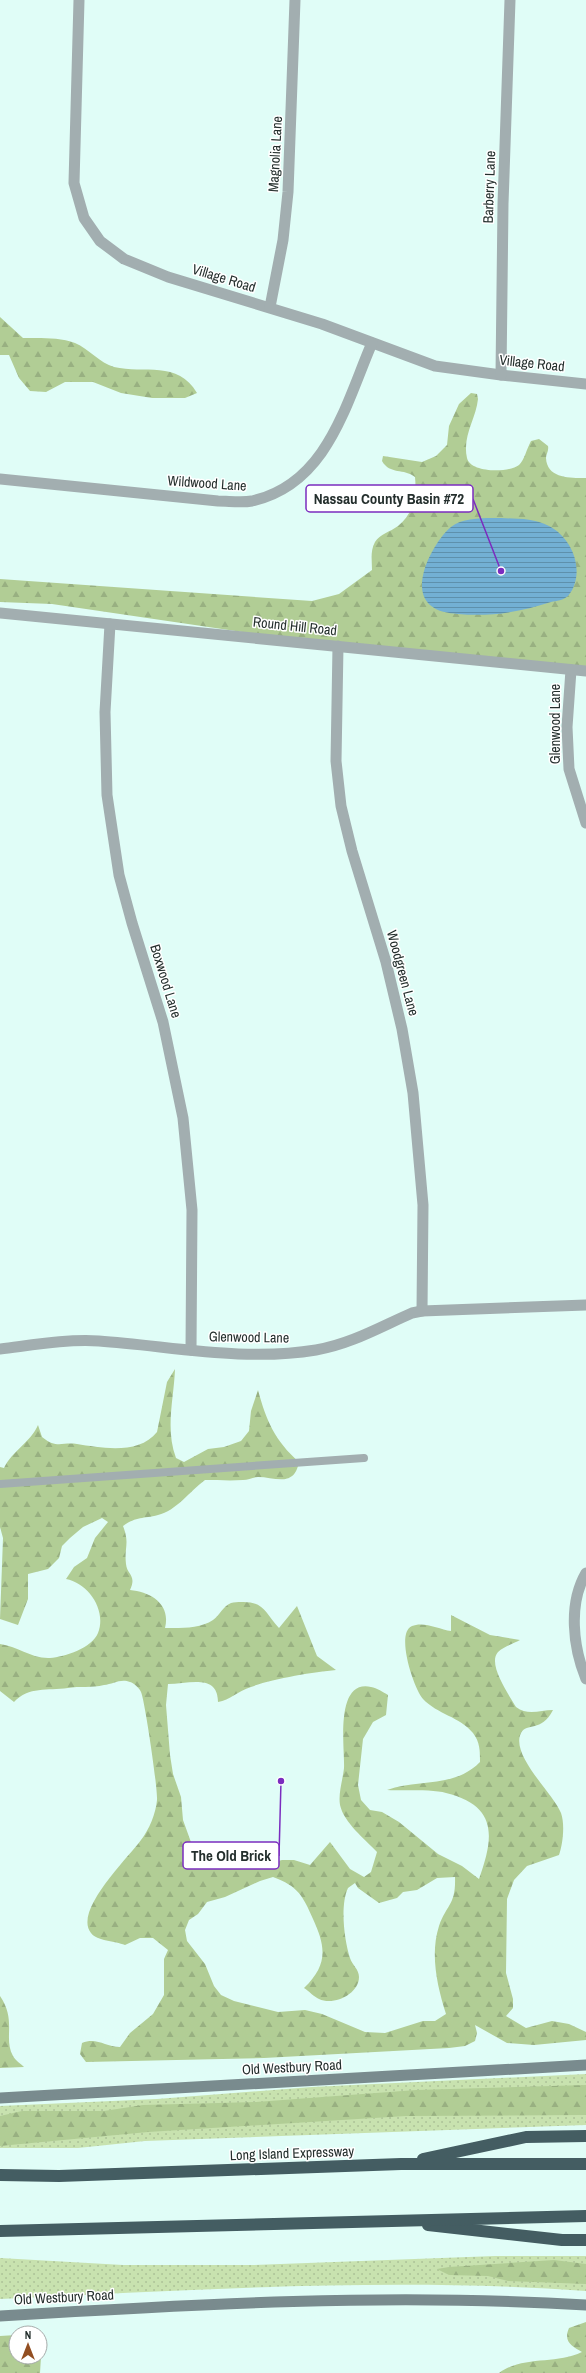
<svg xmlns="http://www.w3.org/2000/svg" width="586" height="2373" font-family="'Archivo Narrow',sans-serif">
<style>
.grass{fill:url(#grass-dots)}
.forest{fill:url(#forest-firs);fill-rule:evenodd}
.water{fill:url(#water-rules)}
.lines{fill:none;stroke-linecap:round;stroke-linejoin:round}
.service{stroke:#a2aeb0;stroke-width:8}
.minor{stroke:#a2aeb0;stroke-width:11}
.tertiary{stroke:#a2aeb0;stroke-width:11}
.secondary{stroke:#798b8e;stroke-width:11}
.motorway{stroke:#445d62;stroke-width:12}
.labels{text-anchor:middle;stroke-width:3;stroke-linejoin:round;paint-order:stroke}
.street-label{font-size:14px;fill:#242f2d;stroke:#fff}
.leader{fill:none;stroke:#7b2cbf;stroke-width:1.5}
.callout-dot{fill:#7b2cbf;stroke:#fff;stroke-width:1.5}
.callout{fill:#fff;stroke:#7b2cbf;stroke-width:1.5}
.callout-label{font-size:15px;text-anchor:middle;font-weight:bold;fill:#242f2d}
</style>
<defs>
<pattern id="grass-dots" width="8" height="8" patternUnits="userSpaceOnUse"><rect width="8" height="8" fill="#c8e2af"/><path d="M2 2h.1M6 6h.1" fill="none" stroke="#acc297" stroke-width="1.8" stroke-linecap="round"/></pattern>
<pattern id="forest-firs" width="22" height="20" patternUnits="userSpaceOnUse"><rect width="22" height="20" fill="#b1cd95"/><path d="M5 1l3.5 6h-7zM16 11l3.5 6h-7z" fill="#98b081"/></pattern>
<pattern id="water-rules" width="6" height="5" patternUnits="userSpaceOnUse"><rect width="6" height="5" fill="#73b0d4"/><path d="M0 2.5h6" fill="none" stroke="#5e90ac"/></pattern>
</defs>
<rect width="100%" height="100%" fill="#e0fdf7"/>
<g class="grass">
<polygon points="586,2074 586,2125 145,2141 78,2148 0,2148 0,2106 157,2099 312,2087"/>
<path d="M 495,2256 L 586,2256 L 586,2291 C 391,2277 195,2290 0,2299 L 0,2258 L 123,2265 L 253,2265 Z"/>
</g>
<g class="forest">
<path d="M 0,317 L 23,338 C 40,338 59,337 75,343 C 89,349 100,363 114,367 C 144,374 178,360 197,393 L 185,398 L 152,398 L 121,393 L 93,382 L 65,382 L 46,392 L 30,391 L 19,378 L 9,355 L 0,355 Z"/>
<path d="M 471,393 L 477,394 L 478,399 C 476,419 462,436 467,458 C 470,473 509,473 519,465 C 524,461 527,448 531,441 L 539,439 L 548,446 C 549,451 546,454 546,458 C 547,479 571,478 586,478 L 586,671 L 338,646 L 52,604 L 0,602 L 0,579 L 312,601 L 339,594 L 372,570 C 372,561 370,551 375,542 C 380,534 390,532 398,526 C 413,514 417,496 415,477 C 404,468 390,475 382,461 L 383,456 L 422,462 L 436,456 L 447,445 L 449,426 L 459,404 Z"/>
<path d="M 175,1369 C 174,1398 165,1429 176,1458 L 184,1462 L 208,1449 L 224,1447 L 241,1441 L 249,1431 L 251,1411 L 258,1390 C 266,1420 275,1441 299,1462 C 294,1488 275,1477 258,1477 C 253,1477 248,1480 243,1480 C 230,1481 217,1480 205,1480 C 190,1491 176,1511 158,1515 C 143,1519 137,1516 123,1526 C 130,1544 124,1547 126,1564 C 127,1575 137,1575 130,1590 C 151,1592 171,1604 165,1628 C 180,1628 200,1629 213,1620 C 220,1615 223,1606 231,1603 C 234,1602 238,1602 241,1602 C 264,1601 265,1613 279,1628 L 297,1606 L 317,1656 L 336,1670 C 314,1672 271,1679 251,1687 C 238,1691 230,1700 218,1702 C 218,1673 188,1684 168,1684 L 166,1705 L 170,1755 L 173,1774 L 181,1797 L 183,1820 L 192,1845 L 209,1861 L 221,1865 L 259,1862 L 267,1864 L 282,1860 L 294,1860 L 310,1865 L 330,1842 L 350,1869 L 364,1877 L 371,1872 L 377,1852 C 365,1839 344,1823 340,1805 C 338,1793 343,1779 344,1768 C 345,1749 334,1679 371,1687 C 377,1688 383,1692 388,1695 L 386,1715 L 373,1722 L 363,1739 L 358,1785 L 361,1800 L 370,1810 L 382,1812 L 399,1822 L 438,1854 L 462,1866 L 479,1879 C 494,1837 498,1806 446,1793 C 433,1789 402,1791 387,1790 C 418,1779 455,1788 480,1762 C 480,1751 480,1742 473,1733 C 460,1717 437,1714 423,1699 C 414,1689 395,1633 412,1626 C 423,1621 439,1629 451,1631 L 451,1615 L 490,1635 L 520,1640 C 513,1644 504,1646 498,1652 C 487,1664 509,1695 516,1707 C 528,1716 540,1710 553,1710 C 541,1733 527,1722 521,1733 C 510,1755 553,1793 561,1813 C 565,1824 563,1844 559,1855 L 527,1866 L 514,1880 L 507,1899 L 506,1973 L 513,1999 L 513,2008 L 506,2016 L 526,2028 L 552,2021 L 569,2024 L 586,2032 L 586,2040 L 534,2045 L 507,2043 L 475,2025 L 477,2033 L 475,2041 L 465,2046 L 449,2048 L 264,2058 L 86,2062 L 80,2054 L 82,2043 C 97,2037 105,2047 120,2047 L 130,2033 L 153,2014 L 164,1995 L 164,1959 L 168,1950 L 153,1938 L 140,1938 L 125,1945 C 115,1941 97,1941 91,1933 C 73,1911 128,1858 141,1840 C 149,1830 156,1813 157,1800 C 158,1790 145,1701 141,1692 C 140,1689 134,1683 130,1682 C 121,1678 113,1684 104,1685 C 92,1688 79,1686 68,1688 C 47,1691 29,1686 14,1702 L 0,1691 L 0,1644 C 17,1646 32,1659 50,1658 C 65,1657 92,1648 98,1633 C 107,1610 88,1583 66,1579 L 74,1567 L 87,1558 L 95,1538 L 108,1522 L 102,1518 L 83,1527 L 70,1538 L 62,1546 L 59,1558 L 48,1569 L 28,1574 L 28,1599 L 18,1625 L 0,1619 L 3,1538 L 0,1527 L 0,1467 L 4,1468 C 12,1451 31,1442 38,1425 L 42,1437 C 57,1449 61,1442 77,1444 C 102,1448 139,1455 157,1432 L 167,1382 ZM 273,1877 C 298,1886 303,1896 313,1919 C 326,1947 328,1965 304,1988 C 309,1991 314,1997 319,1999 C 334,2006 359,1994 359,1977 C 359,1969 352,1965 350,1958 C 344,1940 340,1905 348,1888 L 355,1883 L 358,1888 L 379,1903 L 397,1898 L 403,1892 L 417,1890 L 437,1878 L 455,1877 C 456,1905 447,1904 439,1926 C 430,1954 437,1986 446,2014 L 435,2021 L 423,2021 L 385,2033 L 365,2032 L 322,2014 L 305,2010 L 278,2012 L 234,2001 L 221,1995 L 214,1986 L 205,1964 L 187,1941 L 185,1930 L 189,1920 L 198,1914 L 207,1902 L 225,1897 L 260,1881 Z"/>
<path d="M 0,1996 C 17,2021 3,2038 13,2056 C 15,2060 21,2064 24,2067 L 0,2068 Z"/>
<polygon points="586,2085 586,2115 406,2116 148,2132 0,2146 0,2116 22,2111 104,2111 143,2105 256,2102 416,2090"/>
<polygon points="554,2260 586,2264 586,2284 508,2281 488,2276 449,2275 437,2269 449,2267"/>
<path d="M 586,2322 L 586,2373 L 499,2373 C 524,2355 555,2365 582,2352 C 572,2346 563,2342 569,2328 Z"/>
<polygon points="16,2335 16,2357 40,2357 40,2338 42,2340 40,2373 0,2373 0,2336"/>
</g>
<path class="water" d="M 501,518 C 517,519 534,518 549,526 C 574,539 586,574 568,596 C 564,600 556,601 551,602 C 520,612 491,617 458,614 C 448,613 438,612 430,605 C 409,587 434,541 451,527 C 463,517 486,518 501,518 Z"/>
<g class="lines">
<polyline class="service" points="0,1484 364,1458"/>
<g class="minor">
<polyline points="79,0 74,183 84,218 100,241 124,259 168,277 322,324 435,366 501,375 586,384"/>
<polyline points="270,307 283,240 288,192 295,0"/>
<polyline points="501,375 503,204 510,0"/>
<path d="M 0,479 L 218,501 C 229,501 241,503 252,501 C 327,484 345,406 372,343"/>
<polyline points="110,624 105,712 107,795 119,875 132,923 163,1022 183,1118 192,1210 191,1350"/>
<polyline points="338,646 336,761 341,806 352,851 386,962 402,1029 413,1093 423,1205 422,1311"/>
<polyline points="571,670 567,727 569,769 586,823"/>
<path d="M 0,1349 C 33,1345 66,1339 99,1341 C 171,1346 244,1362 316,1350 C 351,1344 380,1327 412,1313 L 422,1311 L 586,1305"/>
<path d="M 586,1573 C 568,1604 573,1647 586,1679"/>
</g>
<polyline class="tertiary" points="0,613 586,671"/>
<g class="secondary">
<polyline points="0,2098 586,2065"/>
<path d="M 0,2316 C 196,2304 390,2293 586,2305"/>
</g>
<g class="motorway">
<polyline points="423,2159 526,2137 586,2136"/>
<polyline points="0,2175 59,2176 401,2164 586,2164"/>
<polyline points="428,2225 562,2240 586,2240"/>
<polyline points="0,2231 586,2216"/>
</g>
</g>
<g class="labels">
<g class="street-label">
<text transform="translate(275 154) rotate(-87)" y="5">Magnolia Lane</text>
<text transform="translate(489 187) rotate(-88)" y="5">Barberry Lane</text>
<text transform="translate(224 278) rotate(17)" y="5">Village Road</text>
<text transform="translate(532 363) rotate(6)" y="5">Village Road</text>
<text transform="translate(207 483) rotate(4)" y="5">Wildwood Lane</text>
<text transform="translate(295 626) rotate(6)" y="5">Round Hill Road</text>
<text transform="translate(555 724) rotate(-90)" y="5">Glenwood Lane</text>
<text transform="translate(403 973) rotate(75)" y="5">Woodgreen Lane</text>
<text transform="translate(166 981) rotate(73)" y="5">Boxwood Lane</text>
<text transform="translate(249 1337) rotate(1)" y="5">Glenwood Lane</text>
<text transform="translate(292 2067) rotate(-3)" y="5">Old Westbury Road</text>
<text transform="translate(292 2153) rotate(-2)" y="5">Long Island Expressway</text>
<text transform="translate(64 2297) rotate(-3)" y="5">Old Westbury Road</text>
</g>
</g>
<path class="leader" d="M501 571L473 499M281 1781L279 1856"/>
<g class="callout-dot">
<circle cx="501" cy="571" r="4"/>
<circle cx="281" cy="1781" r="4"/>
</g>
<g class="callout">
<rect x="306" y="485" width="167" height="27" rx="4"/>
<rect x="183" y="1842" width="96" height="27" rx="4"/>
</g>
<g class="callout-label">
<text x="389" y="504">Nassau County Basin #72</text>
<text x="231" y="1861">The Old Brick</text>
</g>
<g transform="translate(28 2345)"><circle r="19" fill="#ffffff" stroke="#a7acab"/>
<path d="M0-3L7 15L0 10L-7 15Z" fill="#934f22"/>
<text y="-6" font-size="11" font-weight="bold" text-anchor="middle" fill="#242f2d">N</text>
</g>
</svg>
